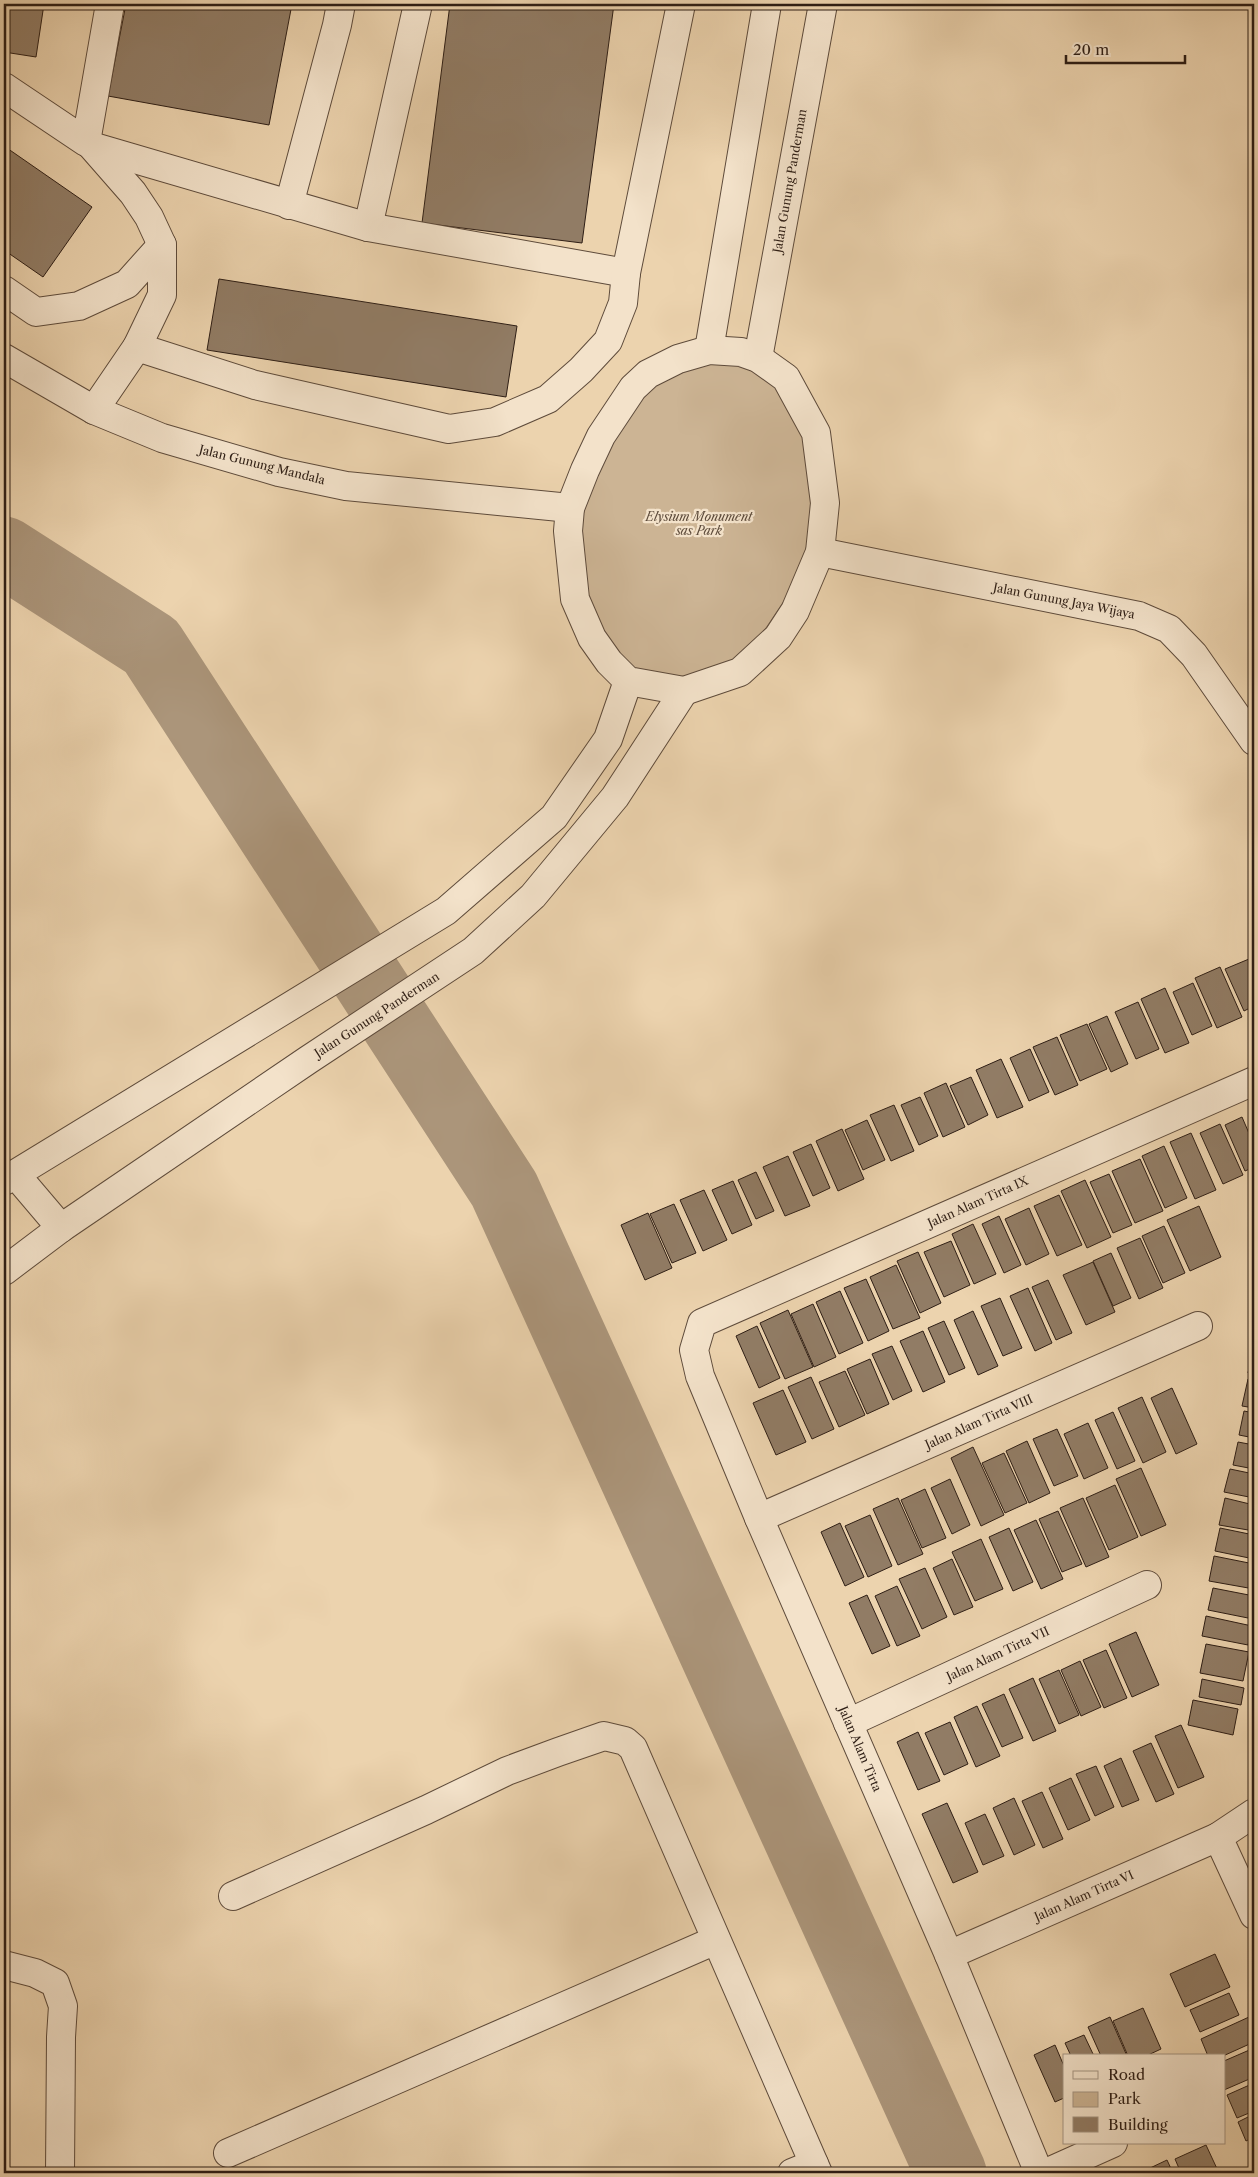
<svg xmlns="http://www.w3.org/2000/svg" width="1258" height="2177" font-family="'Libre Caslon Text',serif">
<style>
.green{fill:#ccb494;stroke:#7d6954}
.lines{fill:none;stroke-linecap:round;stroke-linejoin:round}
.river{stroke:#ab957a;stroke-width:71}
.building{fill:#917c65;stroke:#2e1e15}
.minor-casing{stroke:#5e4b3b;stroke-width:30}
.minor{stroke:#f3e2ca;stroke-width:28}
.labels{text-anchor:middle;stroke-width:4.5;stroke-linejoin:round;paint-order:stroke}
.street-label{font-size:12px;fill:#2e1e15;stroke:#f3e2ca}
.park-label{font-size:12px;font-style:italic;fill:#5d4b3b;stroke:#f3e2ca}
</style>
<rect width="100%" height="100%" fill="#ecd3ae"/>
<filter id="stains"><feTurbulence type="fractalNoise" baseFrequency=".004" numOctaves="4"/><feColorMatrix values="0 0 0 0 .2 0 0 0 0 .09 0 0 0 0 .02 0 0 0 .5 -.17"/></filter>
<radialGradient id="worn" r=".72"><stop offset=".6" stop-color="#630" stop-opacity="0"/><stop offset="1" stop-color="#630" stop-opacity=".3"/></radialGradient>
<polygon class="green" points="740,355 782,385 811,446 816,553 740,667 676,689 630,680 580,600 579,507 636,395 681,364"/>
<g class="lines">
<polyline class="river" points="4,552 151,646 504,1189 951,2173"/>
</g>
<g class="building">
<polygon points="4,4 44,4 36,57 4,52"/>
<polygon points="126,4 292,4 269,125 108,96"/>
<polygon points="450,4 614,4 582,243 422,223"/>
<polygon points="4,146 92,207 43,277 4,250"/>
<polygon points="219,279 517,326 506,397 207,350"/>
<polygon points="1249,959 1254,971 1254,1006 1244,1011 1225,969"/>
<polygon points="1220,967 1242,1017 1217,1028 1195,978"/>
<polygon points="1193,983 1212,1026 1192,1035 1173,992"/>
<polygon points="1165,988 1189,1043 1165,1053 1141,999"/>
<polygon points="1138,1002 1159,1049 1136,1059 1115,1012"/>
<polygon points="1107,1016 1128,1064 1111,1072 1089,1024"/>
<polygon points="1087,1024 1107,1069 1080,1081 1060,1035"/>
<polygon points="1057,1037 1078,1085 1055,1095 1033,1047"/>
<polygon points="1030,1049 1049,1092 1029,1101 1010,1058"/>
<polygon points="1001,1059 1023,1107 997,1118 976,1070"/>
<polygon points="971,1077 988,1115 968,1125 950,1086"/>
<polygon points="946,1083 965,1127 943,1137 924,1093"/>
<polygon points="920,1097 938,1136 919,1145 901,1105"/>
<polygon points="894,1105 914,1151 891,1161 870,1115"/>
<polygon points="1242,1117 1254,1145 1254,1167 1245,1171 1225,1125"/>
<polygon points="867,1120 885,1160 863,1170 845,1130"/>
<polygon points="1220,1124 1243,1175 1223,1184 1200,1133"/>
<polygon points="842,1129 864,1179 838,1191 816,1141"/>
<polygon points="1191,1133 1216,1190 1195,1199 1170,1142"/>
<polygon points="811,1144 830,1188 813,1196 793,1152"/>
<polygon points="1164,1146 1187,1198 1165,1208 1142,1156"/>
<polygon points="788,1156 810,1206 785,1216 763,1167"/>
<polygon points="1140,1159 1163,1211 1135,1223 1112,1171"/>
<polygon points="756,1172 774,1211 756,1219 738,1180"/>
<polygon points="1109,1174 1132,1225 1113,1233 1090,1182"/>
<polygon points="1085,1180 1111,1237 1087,1248 1061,1191"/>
<polygon points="733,1181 752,1225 732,1234 712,1190"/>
<polygon points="704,1190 727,1240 703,1251 680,1200"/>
<polygon points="1059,1195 1082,1245 1057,1256 1034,1206"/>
<polygon points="674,1204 696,1253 672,1263 650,1214"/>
<polygon points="1199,1206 1221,1257 1190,1271 1167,1220"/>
<polygon points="1029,1208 1049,1254 1026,1265 1005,1219"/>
<polygon points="648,1213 672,1268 645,1280 621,1225"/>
<polygon points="999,1216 1021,1265 1004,1273 982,1224"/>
<polygon points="973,1224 996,1274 974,1284 952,1234"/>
<polygon points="1164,1226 1185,1273 1163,1283 1142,1236"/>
<polygon points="1140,1238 1163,1288 1139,1299 1117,1248"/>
<polygon points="951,1241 970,1285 944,1297 924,1252"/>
<polygon points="918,1252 941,1303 920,1313 897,1261"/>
<polygon points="1111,1253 1131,1298 1113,1306 1093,1261"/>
<polygon points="1093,1262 1115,1312 1086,1325 1063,1275"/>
<polygon points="896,1265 920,1318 893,1329 870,1277"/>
<polygon points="866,1279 889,1331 868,1341 844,1288"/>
<polygon points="1048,1280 1072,1333 1056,1340 1032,1287"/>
<polygon points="1028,1288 1052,1343 1035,1351 1010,1296"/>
<polygon points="840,1291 863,1343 839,1354 816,1302"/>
<polygon points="1000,1298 1022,1348 1003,1356 981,1306"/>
<polygon points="813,1304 836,1357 814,1367 791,1314"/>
<polygon points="788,1310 813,1367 785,1379 760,1323"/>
<polygon points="973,1311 998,1366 978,1375 954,1320"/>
<polygon points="944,1321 965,1368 949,1375 928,1328"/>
<polygon points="757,1326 780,1378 759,1388 736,1336"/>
<polygon points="923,1331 945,1382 923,1392 900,1341"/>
<polygon points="892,1346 912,1391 893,1400 872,1354"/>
<polygon points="1253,1347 1254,1347 1254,1374 1248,1373"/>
<polygon points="870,1359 889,1404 867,1414 847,1369"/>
<polygon points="845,1371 865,1415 839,1427 819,1382"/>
<polygon points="811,1377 834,1429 812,1439 788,1387"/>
<polygon points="1248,1379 1254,1380 1254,1408 1242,1406"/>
<polygon points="1172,1388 1197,1444 1176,1454 1151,1398"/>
<polygon points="783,1390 806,1442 776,1455 753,1403"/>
<polygon points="1142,1397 1166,1452 1143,1463 1118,1408"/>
<polygon points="1244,1411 1254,1413 1254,1438 1239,1435"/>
<polygon points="1113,1412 1135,1461 1117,1469 1095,1420"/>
<polygon points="1088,1423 1108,1468 1084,1479 1064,1434"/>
<polygon points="1057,1429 1078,1476 1054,1486 1033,1439"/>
<polygon points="1027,1441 1050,1493 1029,1503 1006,1451"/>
<polygon points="1238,1442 1254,1445 1254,1469 1233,1465"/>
<polygon points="973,1447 1004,1515 981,1526 951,1458"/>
<polygon points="1004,1453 1027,1503 1005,1513 982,1463"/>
<polygon points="1141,1468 1166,1525 1141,1536 1116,1479"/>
<polygon points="1230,1469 1254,1474 1254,1498 1224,1492"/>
<polygon points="950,1479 970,1525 952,1534 931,1488"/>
<polygon points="1115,1485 1138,1537 1109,1550 1086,1498"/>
<polygon points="925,1489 946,1538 922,1548 901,1500"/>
<polygon points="898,1498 923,1554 898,1565 873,1509"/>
<polygon points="1083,1498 1109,1557 1086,1567 1060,1508"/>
<polygon points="1225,1498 1254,1505 1254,1531 1219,1525"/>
<polygon points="1058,1511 1082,1564 1062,1572 1039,1519"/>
<polygon points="870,1515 892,1566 868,1577 845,1526"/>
<polygon points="1036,1520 1063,1579 1041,1589 1014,1530"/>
<polygon points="840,1523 864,1577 845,1586 821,1532"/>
<polygon points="1009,1528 1033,1582 1013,1591 989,1537"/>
<polygon points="1220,1528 1254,1535 1254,1559 1215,1551"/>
<polygon points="981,1539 1003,1589 975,1601 952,1552"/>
<polygon points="1214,1556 1254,1564 1254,1589 1209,1581"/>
<polygon points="952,1559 973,1607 954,1615 933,1568"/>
<polygon points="925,1568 947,1617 922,1629 899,1579"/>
<polygon points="897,1586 920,1636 897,1646 875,1596"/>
<polygon points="1213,1588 1254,1596 1253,1619 1208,1610"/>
<polygon points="867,1595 890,1646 872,1654 849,1603"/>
<polygon points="1206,1616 1252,1626 1248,1645 1202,1636"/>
<polygon points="1136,1632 1159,1685 1132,1697 1109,1644"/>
<polygon points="1206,1644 1249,1652 1243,1681 1200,1673"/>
<polygon points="1106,1650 1127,1698 1104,1708 1083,1660"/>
<polygon points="1080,1661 1101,1707 1081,1716 1061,1670"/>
<polygon points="1059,1670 1079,1715 1059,1724 1039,1679"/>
<polygon points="1033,1678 1056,1731 1033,1741 1009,1689"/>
<polygon points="1202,1679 1244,1688 1241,1705 1199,1697"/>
<polygon points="1004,1694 1023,1738 1002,1747 982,1704"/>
<polygon points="1193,1700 1238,1709 1233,1735 1188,1725"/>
<polygon points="977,1706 1000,1756 976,1767 954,1717"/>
<polygon points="950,1722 968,1764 944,1775 925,1733"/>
<polygon points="1181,1725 1204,1777 1178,1788 1155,1736"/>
<polygon points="918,1732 940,1781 918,1790 897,1742"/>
<polygon points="1151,1743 1174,1794 1156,1802 1133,1751"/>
<polygon points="1121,1758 1139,1800 1122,1807 1104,1766"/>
<polygon points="1096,1766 1114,1807 1095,1816 1076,1774"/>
<polygon points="1071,1778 1090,1820 1068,1830 1049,1788"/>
<polygon points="1042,1792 1063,1839 1043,1848 1022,1801"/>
<polygon points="1014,1798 1035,1845 1014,1855 993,1808"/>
<polygon points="947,1803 978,1872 953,1883 922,1814"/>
<polygon points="985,1814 1004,1856 983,1865 965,1823"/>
<polygon points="1215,1954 1230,1987 1185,2007 1170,1974"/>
<polygon points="1229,1993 1239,2015 1200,2032 1190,2010"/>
<polygon points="1143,2008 1161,2049 1146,2056 1128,2056 1113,2021"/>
<polygon points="1110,2017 1127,2056 1101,2056 1088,2027"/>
<polygon points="1249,2017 1254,2029 1254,2042 1223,2056 1208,2056 1201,2039"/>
<polygon points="1084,2035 1094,2056 1071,2056 1065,2043"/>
<polygon points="1055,2045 1064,2066 1064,2098 1055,2102 1034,2055"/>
<polygon points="1254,2048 1254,2077 1224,2090 1224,2061"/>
<polygon points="1254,2083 1254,2111 1237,2118 1227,2095"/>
<polygon points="1254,2114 1254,2137 1246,2141 1238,2122"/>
<polygon points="1206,2145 1219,2173 1181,2173 1175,2159"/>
<polygon points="1167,2160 1173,2173 1150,2173 1148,2169"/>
</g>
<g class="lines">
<defs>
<g id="minor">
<polyline points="4,87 86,142 110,4"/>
<polyline points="91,145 133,193 149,217 162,245 162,295 137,347 94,410"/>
<polyline points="94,147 368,227 626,273"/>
<polyline points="289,205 337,25 341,4"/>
<polyline points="368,227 418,4"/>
<polyline points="4,290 36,312 79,306 127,284 162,245"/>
<polyline points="137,347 255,385 449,429 495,422 548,399 581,370 608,341 623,303 626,273 681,4"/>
<polygon points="709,350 741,352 758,358 786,378 816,433 825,503 820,552 795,611 778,637 740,672 684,691 628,681 609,662 592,638 575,599 568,531 570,508 585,470 601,436 633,388 648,374 678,359"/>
<polyline points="709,350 767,4"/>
<polyline points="4,358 94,410 162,438 279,472 346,486 570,508"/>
<polyline points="758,358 823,4"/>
<polyline points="820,552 1139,616 1169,629 1194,655 1254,741"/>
<polyline points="16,1175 61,1228"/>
<polyline points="4,1181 446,911 554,817 608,739 628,681"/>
<polyline points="4,1271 61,1228 308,1060 473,951 533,896 615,797 684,691"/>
<polyline points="759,1518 1198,1326"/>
<polyline points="848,1723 1147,1585"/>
<polyline points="1254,1813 1218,1837 1254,1915"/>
<polyline points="233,1896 426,1810 507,1771 558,1752 604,1736 625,1741 633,1748 818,2173"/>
<polyline points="949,1955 1218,1837"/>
<polyline points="4,1965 35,1973 55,1983 63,2006 61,2037 60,2173"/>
<polyline points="228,2153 716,1940"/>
<polyline points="792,2173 814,2164"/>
<polyline points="1039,2173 949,1955 759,1518 700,1376 694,1350 702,1323 1254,1081"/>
<polyline points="1046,2173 1113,2143"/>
</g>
</defs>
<use href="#minor" class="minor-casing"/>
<use href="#minor" class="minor"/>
</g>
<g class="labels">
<g class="street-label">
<text transform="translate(790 181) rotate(-80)" y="4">Jalan Gunung Panderman</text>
<text transform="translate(262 465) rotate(14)" y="4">Jalan Gunung Mandala</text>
<text transform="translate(1064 601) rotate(11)" y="4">Jalan Gunung Jaya Wijaya</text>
<text transform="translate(377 1015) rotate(-33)" y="4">Jalan Gunung Panderman</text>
<text transform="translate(978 1202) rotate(-24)" y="4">Jalan Alam Tirta IX</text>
<text transform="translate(979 1422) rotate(-24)" y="4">Jalan Alam Tirta VIII</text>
<text transform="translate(998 1654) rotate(-25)" y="4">Jalan Alam Tirta VII</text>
<text transform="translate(860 1749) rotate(67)" y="4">Jalan Alam Tirta</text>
<text transform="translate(1084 1896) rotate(-24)" y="4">Jalan Alam Tirta VI</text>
</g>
<g class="park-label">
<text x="699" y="521">Elysium Monument<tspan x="699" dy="14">sas Park</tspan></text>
</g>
</g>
<rect width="1258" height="2177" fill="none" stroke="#ecd3ae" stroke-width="20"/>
<rect x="5" y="5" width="1248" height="2167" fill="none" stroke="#2e1e15" stroke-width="2.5"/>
<rect x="10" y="10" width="1238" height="2157" fill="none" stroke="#2e1e15"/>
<rect x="1063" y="2054" width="162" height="90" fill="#f3e2ca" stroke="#a49482"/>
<rect x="1073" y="2071" width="25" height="8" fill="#f3e2ca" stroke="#a49482"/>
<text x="1108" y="2080" font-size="15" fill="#2e1e15">Road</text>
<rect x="1073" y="2092" width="25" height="15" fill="#ccb494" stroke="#a49482"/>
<text x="1108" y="2104" font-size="15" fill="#2e1e15">Park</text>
<rect x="1073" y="2117" width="25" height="15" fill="#917c65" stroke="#a49482"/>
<text x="1108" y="2130" font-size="15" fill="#2e1e15">Building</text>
<path d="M1066 55v8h119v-8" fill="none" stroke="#2e1e15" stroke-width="2.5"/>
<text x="1073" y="55" font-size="15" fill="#2e1e15" stroke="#f3e2ca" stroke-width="4" paint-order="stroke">20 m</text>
<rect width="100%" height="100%" filter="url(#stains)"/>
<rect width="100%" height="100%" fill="url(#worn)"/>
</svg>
